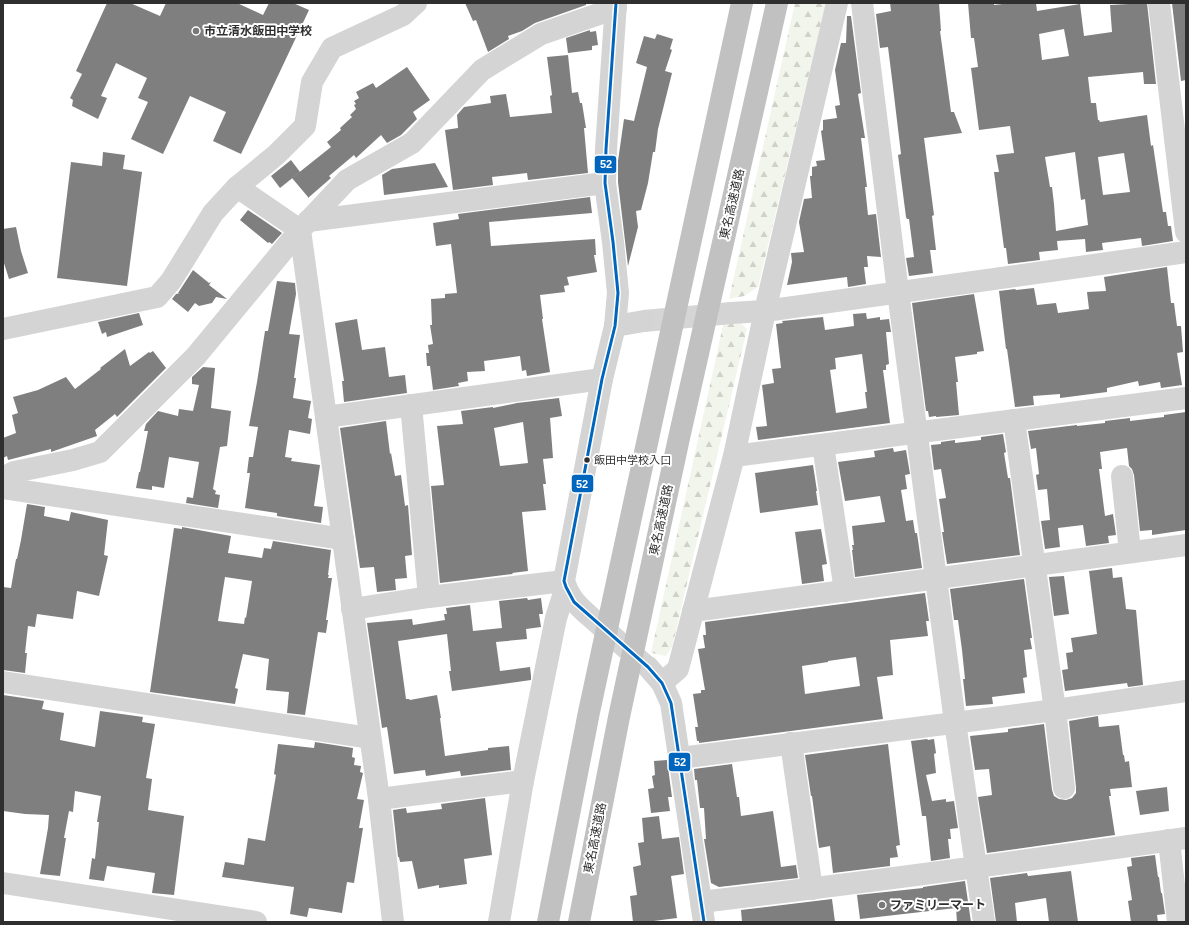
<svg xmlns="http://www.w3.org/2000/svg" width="1189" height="925" font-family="Helvetica,'Noto Sans JP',sans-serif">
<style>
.forest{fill:url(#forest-firs)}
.building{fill:#7f7f7f;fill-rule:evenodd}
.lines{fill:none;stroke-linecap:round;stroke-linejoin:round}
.minor-tunnel{stroke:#d5d5d5;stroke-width:22;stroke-dasharray:22 11;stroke-linecap:butt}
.minor{stroke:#d4d4d4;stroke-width:22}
.highway{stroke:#c1c1c1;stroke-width:22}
.bus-1-casing{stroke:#fff;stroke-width:6}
.bus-1{stroke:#0065bd;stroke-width:3}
.poi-dot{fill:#787878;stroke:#fff;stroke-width:1.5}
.bus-dot{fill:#2f2f2f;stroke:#fff;stroke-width:1.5}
.labels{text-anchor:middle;stroke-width:4;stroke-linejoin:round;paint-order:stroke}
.bus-label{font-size:11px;fill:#2f2f2f;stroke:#fff;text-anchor:start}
.poi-label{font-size:12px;font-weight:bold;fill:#2f2f2f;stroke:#fff;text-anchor:start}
.street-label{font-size:12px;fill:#2f2f2f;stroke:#fff}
.line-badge{stroke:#fff;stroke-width:1.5}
.badge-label{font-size:11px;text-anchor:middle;font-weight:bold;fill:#fff}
</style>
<defs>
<pattern id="forest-firs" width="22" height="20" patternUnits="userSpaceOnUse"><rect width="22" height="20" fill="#f2f5eb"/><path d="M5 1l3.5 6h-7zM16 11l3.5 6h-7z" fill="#d0d2ca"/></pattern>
</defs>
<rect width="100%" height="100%" fill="#fff"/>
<g class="forest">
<polygon points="795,3 826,3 758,287 744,296 729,299"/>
<polygon points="738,320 747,329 672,647 666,656 651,653 724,321"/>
</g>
<g class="building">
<polygon points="107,3 130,3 160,16 166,3 237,3 263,15 269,3 293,3 309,10 241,154 213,141 226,112 190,96 163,154 131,139 148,102 138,98 147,78 116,63 101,96 107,98 98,119 72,106 73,100 70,98 82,74 76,71"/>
<polygon points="465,3 586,3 586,5 535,23 522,31 508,36 509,39 488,52 476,20 473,21"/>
<polygon points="890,3 939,3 941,31 940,31 951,112 954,112 962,133 924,138 934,215 932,216 936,250 930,250 933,273 909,276 906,258 914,257 909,219 907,219 906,217 898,155 901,154 893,87 888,47 880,48 876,14 891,11"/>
<path d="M 968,3 L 994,3 L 994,5 L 1011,3 L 1036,3 L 1037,11 L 1080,4 L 1084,36 L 1112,32 L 1110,5 L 1147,3 L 1156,84 L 1144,84 L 1143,72 L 1088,77 L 1091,103 L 1096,103 L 1098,120 L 1099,120 L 1100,122 L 1147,115 L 1151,146 L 1153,145 L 1163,212 L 1166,212 L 1168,226 L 1171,226 L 1173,241 L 1142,246 L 1141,238 L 1102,243 L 1103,250 L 1086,252 L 1085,239 L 1057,241 L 1058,250 L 1039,252 L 1040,260 L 1008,264 L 1006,248 L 1004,248 L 994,172 L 999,172 L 996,155 L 1014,153 L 1010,126 L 979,130 L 971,68 L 978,67 L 974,38 L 971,38 ZM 1064,29 L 1069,56 L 1042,60 L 1039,34 ZM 1075,152 L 1081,200 L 1085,199 L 1088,225 L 1056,231 L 1054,204 L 1052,187 L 1050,187 L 1045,157 ZM 1124,153 L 1130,192 L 1103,195 L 1098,157 Z"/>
<polygon points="1172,3 1186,4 1186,80 1181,81"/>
<polygon points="847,16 851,16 861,93 858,94 865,138 861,138 867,187 865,187 868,215 876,214 881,257 867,256 868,267 864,267 866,284 848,287 847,277 787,285 792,262 791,253 804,252 799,222 804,199 812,198 810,176 812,176 812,167 817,166 816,161 825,160 821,131 823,130 823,120 837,118 835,106 840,105 835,70 841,43 846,43"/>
<polygon points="590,30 590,32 596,31 598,45 592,46 592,50 568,53 566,38"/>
<polygon points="657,34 673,39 670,49 672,50 665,71 672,73 658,129 655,152 653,152 648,183 641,210 636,211 638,227 628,266 618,182 618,161 624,119 634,121 647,67 636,63 644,36 655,39"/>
<polygon points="568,55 572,93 578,92 580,103 582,103 586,128 584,128 588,173 528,180 527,173 492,177 493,185 453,190 445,130 458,128 457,115 464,107 491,103 490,96 506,94 510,117 552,113 550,96 552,95 547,57"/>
<polygon points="407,67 430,100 413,112 417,119 401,135 387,143 381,135 356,158 354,155 329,176 331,178 308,198 308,197 292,178 331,147 327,142 341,130 340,128 352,117 350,115 356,109 354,105 356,104 354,101 359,98 356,92 373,83 376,88"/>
<polygon points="103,152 125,155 123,169 142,172 127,286 57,278 71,162 102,166"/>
<polygon points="291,160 300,172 280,188 271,176"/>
<polygon points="435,163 448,187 384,195 382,175 392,169"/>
<polygon points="590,197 592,213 489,222 491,246 595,239 596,255 594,255 597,272 567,277 569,285 564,286 565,292 540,295 543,319 542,319 550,372 527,376 526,370 522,371 520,356 484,361 485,371 467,372 468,381 458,383 459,386 433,390 430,366 427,366 426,353 429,353 428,345 433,344 430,325 432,325 431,299 445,298 445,294 457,293 451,244 436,246 433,223 459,219 458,214"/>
<polygon points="248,210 282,233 272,244 269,242 268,243 240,220"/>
<polygon points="16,227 21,251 28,273 9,279 3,260 3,229"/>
<polygon points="1167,267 1171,303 1174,303 1177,326 1181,326 1183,352 1177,353 1182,385 1161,388 1160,382 1139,386 1138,381 1107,388 1107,392 1060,398 1060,394 1033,396 1034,405 1015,407 1007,349 1006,349 999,291 1015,289 1016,290 1034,288 1037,305 1056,303 1058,313 1089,309 1087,292 1106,291 1104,277"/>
<polygon points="193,270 209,283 211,282 209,285 227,299 216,297 212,303 199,306 195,303 188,312 172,299 176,294 180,293 178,293"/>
<polygon points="277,281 295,283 296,294 289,334 300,335 294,378 296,378 293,398 311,401 308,418 312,419 310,434 289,430 285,457 292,458 291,461 320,465 314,506 323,507 321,523 277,516 277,513 245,508 250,473 247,473 249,457 253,457 258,427 249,426 257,382 265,331 268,331"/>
<polygon points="974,294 984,351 977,352 977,354 955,357 958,382 956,382 959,415 936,417 936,416 929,417 928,411 926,411 912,303"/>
<polygon points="139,313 143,325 107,337 106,332 102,334 98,322"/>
<path d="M 866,313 L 867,319 L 880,317 L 880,320 L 889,319 L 891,332 L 886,332 L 889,364 L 886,365 L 886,370 L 883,370 L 890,423 L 758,440 L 756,427 L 767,426 L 762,385 L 774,383 L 772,369 L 781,368 L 776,324 L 783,323 L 782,321 L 823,317 L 825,330 L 854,326 L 853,314 ZM 862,354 L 867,392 L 865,392 L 867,408 L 836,413 L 830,370 L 836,369 L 835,358 Z"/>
<polygon points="357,319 362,350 385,347 389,377 405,375 407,393 344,402 342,381 344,381 335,323"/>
<polygon points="125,349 130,366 149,352 150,353 153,351 166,368 117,417 115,414 95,430 97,436 51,452 51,449 8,460 7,456 3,458 3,438 16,433 12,415 18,413 13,397 38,390 66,377 75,389 101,369 100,368"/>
<polygon points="203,367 215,368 211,408 231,411 227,446 220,447 213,489 216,491 215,494 220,495 218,508 186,503 187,497 193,498 199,462 169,457 164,488 152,486 152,490 136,488 139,472 140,472 148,431 144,431 146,424 158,411 178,416 179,409 193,411 199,385 192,384 192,377"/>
<path d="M 559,398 L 562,416 L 550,418 L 553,458 L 543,459 L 546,484 L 543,484 L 546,510 L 522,512 L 528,571 L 512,573 L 513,574 L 440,583 L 431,486 L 444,485 L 437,426 L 463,424 L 461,411 L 493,407 L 493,408 L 517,403 ZM 523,422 L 528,463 L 500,466 L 494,428 Z"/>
<polygon points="1186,412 1186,530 1152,535 1152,530 1140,531 1134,475 1132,469 1129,466 1127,448 1100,452 1102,469 1099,469 1105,516 1113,514 1116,535 1108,536 1109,543 1086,546 1083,525 1058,528 1060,547 1045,549 1041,521 1050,520 1047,489 1038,490 1036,475 1039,474 1036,448 1031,449 1028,431 1077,425 1077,426 1105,423 1105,421 1130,418 1130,421 1164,417 1164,415"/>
<polygon points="386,421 390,454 391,453 395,476 401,475 405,506 408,505 412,555 405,556 407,578 395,579 396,590 377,592 374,567 360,568 340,428"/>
<polygon points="1003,434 1006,452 1004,453 1008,478 1010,478 1020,555 947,564 942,532 944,532 939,499 946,498 941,469 934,470 931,445 941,444 941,442 955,440 955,443 981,440 981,437"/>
<polygon points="893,448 894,452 906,450 910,474 905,475 907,489 901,490 906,521 913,520 915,533 917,533 922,568 855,577 852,550 853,550 852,545 854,545 852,526 885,522 880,496 845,501 838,462 875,457 874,451"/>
<polygon points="813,465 817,491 816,491 818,505 760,513 755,473"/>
<polygon points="27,504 45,507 44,516 69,521 71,512 108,520 104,555 108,556 99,596 77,591 73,619 37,614 35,627 28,626 25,653 27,653 25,673 3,670 3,587 11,588 16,559 17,559 21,540"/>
<path d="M 182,527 L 231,536 L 228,553 L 262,558 L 264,548 L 271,549 L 273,541 L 331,550 L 328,575 L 329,575 L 328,578 L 332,578 L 326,620 L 328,620 L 326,633 L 318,632 L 305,715 L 287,713 L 289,692 L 266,690 L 269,659 L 243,654 L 235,688 L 238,689 L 235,704 L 150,692 L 174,528 L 182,529 ZM 225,577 L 252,581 L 246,618 L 245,617 L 244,624 L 218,621 Z"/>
<polygon points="821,529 827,564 822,565 824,581 802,584 795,532"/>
<polygon points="1112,568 1113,578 1122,577 1126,609 1136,610 1143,685 1128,687 1127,683 1065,691 1062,670 1068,669 1066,653 1073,652 1071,638 1097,634 1089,571"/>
<polygon points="1064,576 1069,614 1054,616 1049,577"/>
<polygon points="1024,579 1032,638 1030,638 1032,649 1024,650 1027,677 1023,678 1025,693 992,697 993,704 966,706 963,679 965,679 962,650 958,620 954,620 950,589"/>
<path d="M 925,593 L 929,621 L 926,621 L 928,636 L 890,640 L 893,675 L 877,677 L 883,719 L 699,743 L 699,741 L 697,741 L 695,727 L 698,727 L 693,694 L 701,693 L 701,690 L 705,690 L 698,649 L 705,648 L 703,635 L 706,635 L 705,622 ZM 856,657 L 860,686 L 805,694 L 802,666 L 828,662 L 828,661 Z"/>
<polygon points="527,598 528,600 541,598 543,614 539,614 541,627 526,629 527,639 496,642 500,671 530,667 531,676 531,680 452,691 449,671 451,671 447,634 398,641 406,699 409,699 410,700 437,695 441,718 440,718 445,756 488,750 488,748 509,746 511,770 461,776 460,771 426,776 425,770 394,774 387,727 382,728 367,623 412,619 413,625 445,620 444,614 447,614 446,608 470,605 473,631 502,628 499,601"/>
<polygon points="3,695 44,701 42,709 64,713 60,740 95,747 100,711 143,717 142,722 155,724 146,778 152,779 148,810 184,816 174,895 152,893 155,873 107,866 104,881 89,879 92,858 95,859 99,822 97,822 101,796 75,791 73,812 69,811 64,838 66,838 60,876 40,874 48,828 49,815 25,814 3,811"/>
<polygon points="1098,716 1099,727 1119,725 1123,755 1124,755 1125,762 1129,761 1132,787 1110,789 1111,796 1109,796 1115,835 987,853 978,797 992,795 989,769 975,770 970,736 1008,732 1008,729 1044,724 1052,790 1054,796 1059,799 1066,800 1072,798 1076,793 1076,787 1069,721"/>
<polygon points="927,739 928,740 934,739 936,753 934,754 936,773 926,775 932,801 946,799 946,802 954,801 958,828 950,829 951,839 948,839 950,858 931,861 926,816 922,816 911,741"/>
<polygon points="315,742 353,748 352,757 355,758 354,765 361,766 360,772 363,773 357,799 364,800 359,828 363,828 354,883 347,882 342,913 309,908 307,917 290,914 294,887 222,877 225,862 244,865 248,838 265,841 276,775 274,774 278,744 314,748"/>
<polygon points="888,744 900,845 896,846 898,857 890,858 890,866 833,873 830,846 819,848 812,796 811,796 805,755"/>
<polygon points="667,760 672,797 668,797 670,811 651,813 648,789 654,788 652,776 655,775 654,761"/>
<polygon points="732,764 737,797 739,797 741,816 773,811 781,867 796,865 798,878 719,887 711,883 704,839 706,839 704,808 700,808 697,780 695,780 694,769"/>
<polygon points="1167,787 1169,811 1140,815 1136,791"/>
<polygon points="485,798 492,855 464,859 467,884 439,888 439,885 418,889 412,861 400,862 399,857 398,857 393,810 406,808 407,813 442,809 441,804"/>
<polygon points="659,816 662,839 679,837 684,874 671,876 677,918 646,922 633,922 630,896 637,895 633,867 641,865 638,843 644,842 642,818"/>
<polygon points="1155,855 1158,877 1159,877 1161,893 1162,893 1165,914 1157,915 1158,922 1131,922 1128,901 1132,900 1127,867 1132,866 1131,858"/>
<polygon points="1071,871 1078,922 1049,922 1046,898 1015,903 1017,922 996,922 990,878 1027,873 1028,876"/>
<polygon points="965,881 971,922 957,922 956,908 860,919 857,895 923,888 923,887"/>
<polygon points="832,899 835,922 742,922 741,910"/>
</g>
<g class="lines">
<g class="minor-tunnel">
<polyline points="644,321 731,313"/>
<polyline points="586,613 645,665"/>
</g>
<g class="minor">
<polyline points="862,3 898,292 955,722 984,922"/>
<polyline points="1159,3 1186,232"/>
<polyline points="237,187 300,230 379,799 393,922"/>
<polyline points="308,221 605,183"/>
<polyline points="731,313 765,311 1186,252"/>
<polyline points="615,326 644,321"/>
<polyline points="3,329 157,297 171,281 213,213 237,187 276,155 305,126 312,82 332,48 403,15 416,3"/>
<polyline points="411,405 429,597"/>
<polyline points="326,417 602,379"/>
<polyline points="1014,420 1055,710 1064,788"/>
<polyline points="823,445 845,591"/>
<polyline points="734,456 1186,398"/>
<polyline points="1122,476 1130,552"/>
<polyline points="3,478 14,472 73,460 100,452 196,356 300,230 347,180 412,143 482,70 541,34 616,8"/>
<polyline points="3,488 343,539"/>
<polyline points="352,609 429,597 564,581"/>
<polyline points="693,611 1186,545"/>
<path d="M 586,613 C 575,603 568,595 564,581 L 602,379 L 615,326 L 618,293 L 613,242 L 605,183 L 606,149 L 616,3"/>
<polyline points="648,667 662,683 671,703 704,922"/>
<polyline points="3,682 370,738"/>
<polyline points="662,683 678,669 734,456 765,311 837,3"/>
<polyline points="791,743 812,889"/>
<polyline points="680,758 1055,710 1186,691"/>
<polyline points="379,799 523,781"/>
<polyline points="1169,840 1178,922"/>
<polyline points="3,883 256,922"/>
<path d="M 701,902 C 863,883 1024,861 1186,838"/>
<polyline points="499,922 523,781 556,618 566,587"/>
</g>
<g class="highway">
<polyline points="548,922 589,712 742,3"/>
<polyline points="579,922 619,717 679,438 777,3"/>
</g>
<defs>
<polyline id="bus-1" points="616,3 606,149 605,183 613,242 618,293 615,326 602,379 564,581 566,587 574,602 648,667 662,683 671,703 704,922"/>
</defs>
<use href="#bus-1" class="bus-1-casing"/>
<use href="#bus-1" class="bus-1"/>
</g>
<g class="poi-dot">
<circle cx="196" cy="31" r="4"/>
<circle cx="882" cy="905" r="4"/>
</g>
<circle class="bus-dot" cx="587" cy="460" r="3.5"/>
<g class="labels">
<g class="bus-label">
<text x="594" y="464">飯田中学校入口</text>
</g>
<g class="poi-label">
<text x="204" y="35">市立清水飯田中学校</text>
<text x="890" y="909">ファミリーマート</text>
</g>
<g class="street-label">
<text transform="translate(732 204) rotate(-77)" y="4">東名高速道路</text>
<text transform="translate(661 520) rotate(-78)" y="4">東名高速道路</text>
<text transform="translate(595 838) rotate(-79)" y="4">東名高速道路</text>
</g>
</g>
<g class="line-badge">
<rect x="594" y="155" width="23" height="19" rx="4" fill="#0065bd"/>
<rect x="571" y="474" width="23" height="19" rx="4" fill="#0065bd"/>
<rect x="668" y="752" width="23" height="20" rx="4" fill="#0065bd"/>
</g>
<g class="badge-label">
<text x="606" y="168">52</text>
<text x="582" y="488">52</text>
<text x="680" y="766">52</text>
</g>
<rect width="1189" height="925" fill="none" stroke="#2f2f2f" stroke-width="8"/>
</svg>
